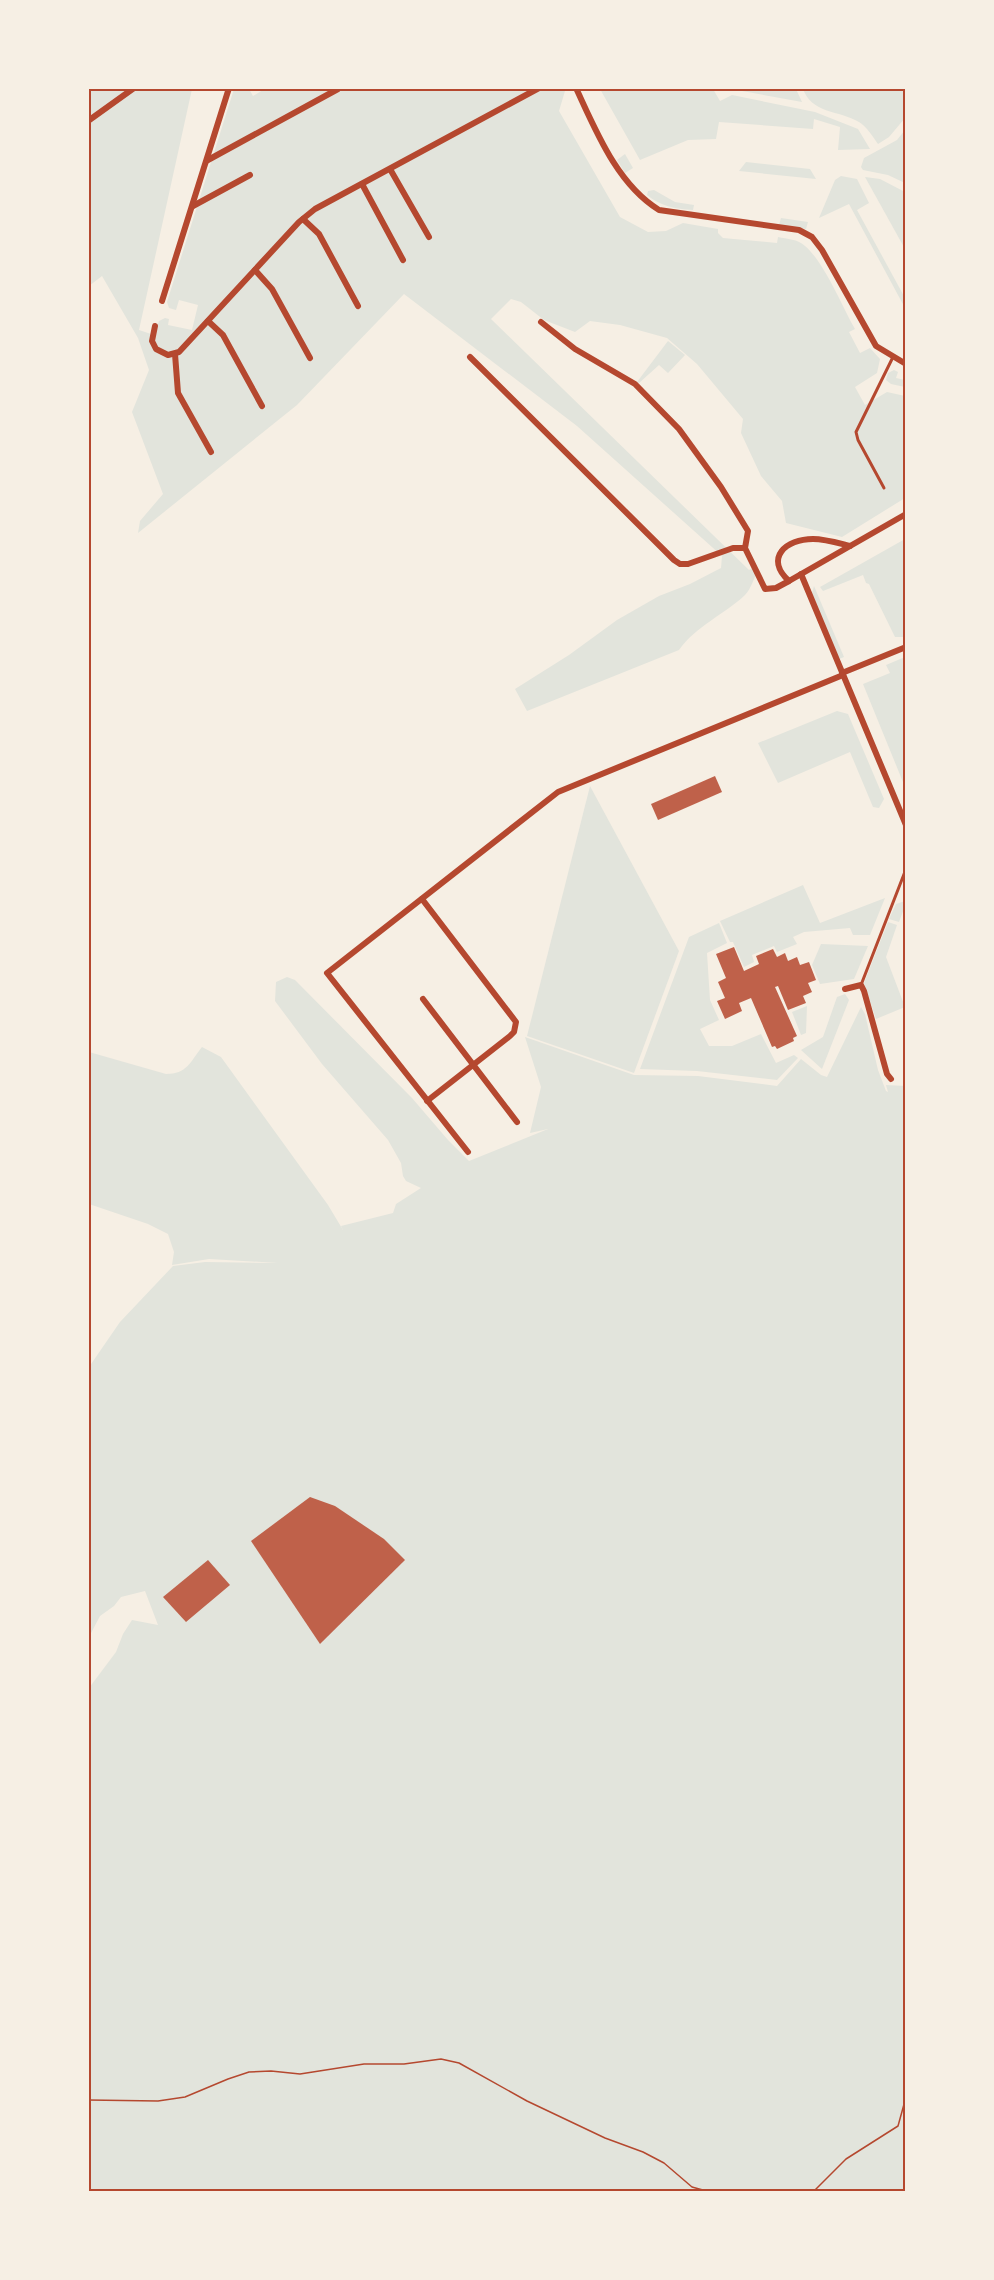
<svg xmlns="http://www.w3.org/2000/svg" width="994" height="2280" font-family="'Noto Serif',serif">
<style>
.green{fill:#e2e4dc}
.building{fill:#bf614a}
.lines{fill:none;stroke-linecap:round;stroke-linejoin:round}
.path{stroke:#b5482f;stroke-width:1.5}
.service{stroke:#b5482f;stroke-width:3}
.minor{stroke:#b5482f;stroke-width:6}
.neatline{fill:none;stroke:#b5482f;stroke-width:2}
</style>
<rect width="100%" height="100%" fill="#f6efe4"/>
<g class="green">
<path d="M 266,88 L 558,89 L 565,91 L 559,111 L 620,217 L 648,232 L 666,231 L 683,223 L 718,229 L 718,233 L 723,238 L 777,243 L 778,237 C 787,239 798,239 805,246 C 824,262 842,306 855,329 L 849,332 L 860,353 L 870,348 L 880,359 L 877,373 L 855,387 L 865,405 L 887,392 L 905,396 L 905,498 L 842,537 L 786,523 L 782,501 L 761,476 L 741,433 L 743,419 L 697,364 L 667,338 L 620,325 L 590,321 L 575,332 L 544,320 L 521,302 L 511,299 L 491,319 L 749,570 L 754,567 L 758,570 C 754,578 751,589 745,595 C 724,615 697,625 679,650 L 527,711 L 515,689 L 569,655 L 617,620 L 659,596 L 690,584 L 721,568 L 722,556 L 577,426 L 404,294 L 297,405 L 138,533 L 140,521 L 163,494 L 132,412 L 149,370 L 138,338 L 102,276 L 89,286 L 89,89 L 192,89 L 139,330 L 154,335 L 159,321 L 165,318 L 169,319 L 168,325 L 192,330 L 198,305 L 179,300 L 176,310 L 169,308 L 167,302 L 234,89 L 249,89 L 253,96 Z"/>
<polygon points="600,89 713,89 720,101 732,95 815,112 858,129 870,149 838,150 840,127 814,119 813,129 719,122 716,139 688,140 640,160"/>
<polygon points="741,89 796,89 802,102 742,91"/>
<path d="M 803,89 L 905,89 L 905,118 L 889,137 L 878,144 C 873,137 867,127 859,122 C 839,110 812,114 803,89 Z"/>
<polygon points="905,130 905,183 888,175 863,170 861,167 864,158 897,140"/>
<polygon points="625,154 633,168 625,173 617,160"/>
<polygon points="746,162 810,169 816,179 739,171"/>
<polygon points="841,176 857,179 869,203 857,210 905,298 905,308 849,204 819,218 835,180"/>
<polygon points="865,177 880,179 905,192 905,249"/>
<path d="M 654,190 L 675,202 L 694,205 L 693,210 C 675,209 660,206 647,195 L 648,191 Z"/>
<polygon points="781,218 808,222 806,229 779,225"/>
<polygon points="668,341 685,355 668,373 659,365 639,383 637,382"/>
<polygon points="894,370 898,372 896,378 905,380 905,387 891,384 886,380 888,373"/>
<polygon points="905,539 906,637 895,637 869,584 866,583 863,575 823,591 820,587"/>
<polygon points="814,586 844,657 839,659 812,593"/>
<polygon points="905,657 905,787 863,684 890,673 886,665"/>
<polygon points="837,711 848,714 884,799 879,808 873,807 850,752 778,783 758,743"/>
<polygon points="590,786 679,951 634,1073 527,1036"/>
<polygon points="803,885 820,923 885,898 870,935 853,935 850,928 804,932 793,937 797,944 777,952 774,946 752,955 754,962 744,967 733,942 730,942 720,921"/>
<polygon points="905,901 905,906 899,922 889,919 896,904"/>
<polygon points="888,922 897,925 886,957 905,1007 876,1019 864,983"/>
<polygon points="719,923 727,943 707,953 710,1000 719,1020 700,1029 709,1046 732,1046 761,1034 776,1063 794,1055 798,1058 777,1080 697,1071 640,1069 689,937"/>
<polygon points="821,944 868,946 854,979 820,984 812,965"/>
<path d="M 287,977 L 295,980 L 412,1098 L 448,1140 L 469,1161 L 548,1129 L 530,1133 L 541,1087 L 525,1037 L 634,1075 L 698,1076 L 777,1086 L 801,1059 L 821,1075 L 827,1077 L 861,1007 L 865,1014 L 878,1070 L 886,1091 L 888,1092 L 886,1085 L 906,1086 L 905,2191 L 89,2191 L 89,1688 L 116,1652 L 123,1634 L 132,1620 L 158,1625 L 145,1591 L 121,1597 L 114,1606 L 100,1616 L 89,1637 L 89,1367 L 120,1322 L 173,1266 L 205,1262 L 278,1263 L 209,1259 L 172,1265 L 174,1252 L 168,1234 L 148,1224 L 89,1204 L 89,1052 L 166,1074 C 187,1074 190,1062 202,1047 L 221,1057 L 328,1205 L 343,1230 L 341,1226 L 393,1213 L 396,1204 L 421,1188 L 406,1181 L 403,1176 L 401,1163 L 388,1140 L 322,1064 L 275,1001 L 276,982 Z"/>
<polygon points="845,994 849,1000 822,1069 801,1050 823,1037 837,997"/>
<polygon points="807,1006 806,1033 801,1035 792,1012"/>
</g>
<g class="building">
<polygon points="715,776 722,792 658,820 651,804"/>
<polygon points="734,947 744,971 759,964 756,956 773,949 777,957 785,953 788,961 797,957 800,965 809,962 816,980 808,983 812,992 803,996 806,1003 788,1010 778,986 775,987 797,1036 793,1038 794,1041 777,1049 775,1046 772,1047 751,998 739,1003 742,1011 725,1019 717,1001 725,998 718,982 726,978 716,954"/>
<polygon points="310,1497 335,1506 384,1539 405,1560 320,1644 251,1541"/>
<polygon points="208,1560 230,1585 186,1622 163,1597"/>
</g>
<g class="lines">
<g class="path">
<polyline points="88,2100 158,2101 185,2097 228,2079 249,2072 271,2071 300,2074 364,2064 404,2064 441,2059 459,2063 527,2101 605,2138 643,2152 664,2163 692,2187 710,2192"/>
<polyline points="813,2192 846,2159 898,2126 906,2097"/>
</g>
<g class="service">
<polyline points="884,488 858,440 856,432 893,357"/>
<polyline points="861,985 906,869"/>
</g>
<g class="minor">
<path d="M 576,88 C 596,131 617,184 659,210 L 799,230 L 812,237 L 822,250 L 876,346 L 906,364"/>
<polyline points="88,121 134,88"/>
<polyline points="208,160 338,89"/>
<polyline points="390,169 429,237"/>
<polyline points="362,184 403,260"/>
<polyline points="193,206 250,175"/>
<polyline points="303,219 319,234 358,306"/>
<polyline points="255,270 272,289 310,358"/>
<polyline points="162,301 229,88"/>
<polyline points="208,321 223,335 262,406"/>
<polyline points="541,322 575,349 635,384 679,429 721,487 748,531 745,548 765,589 776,588 789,581 906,514"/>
<polyline points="155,326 152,341 156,349 168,355 179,352 299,222 315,209 539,88"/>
<polyline points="175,354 178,393 211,452"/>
<polyline points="470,357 674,560 680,564 688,564 733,548 745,548"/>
<polyline points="801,574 906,825"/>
<path d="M 789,581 C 764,558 786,539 813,539 C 825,539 838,543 850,546"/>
<polyline points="842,673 906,647"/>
<polyline points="422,899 516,1022 514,1032 510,1036 427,1101"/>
<polyline points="845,989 861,985 864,991 887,1074 891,1079"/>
<polyline points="423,999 517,1122"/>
<polyline points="468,1152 327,973 558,792 843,675"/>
</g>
</g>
<rect width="994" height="2280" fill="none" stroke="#f6efe4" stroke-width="180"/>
<rect x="90" y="90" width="814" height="2100" class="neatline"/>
</svg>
